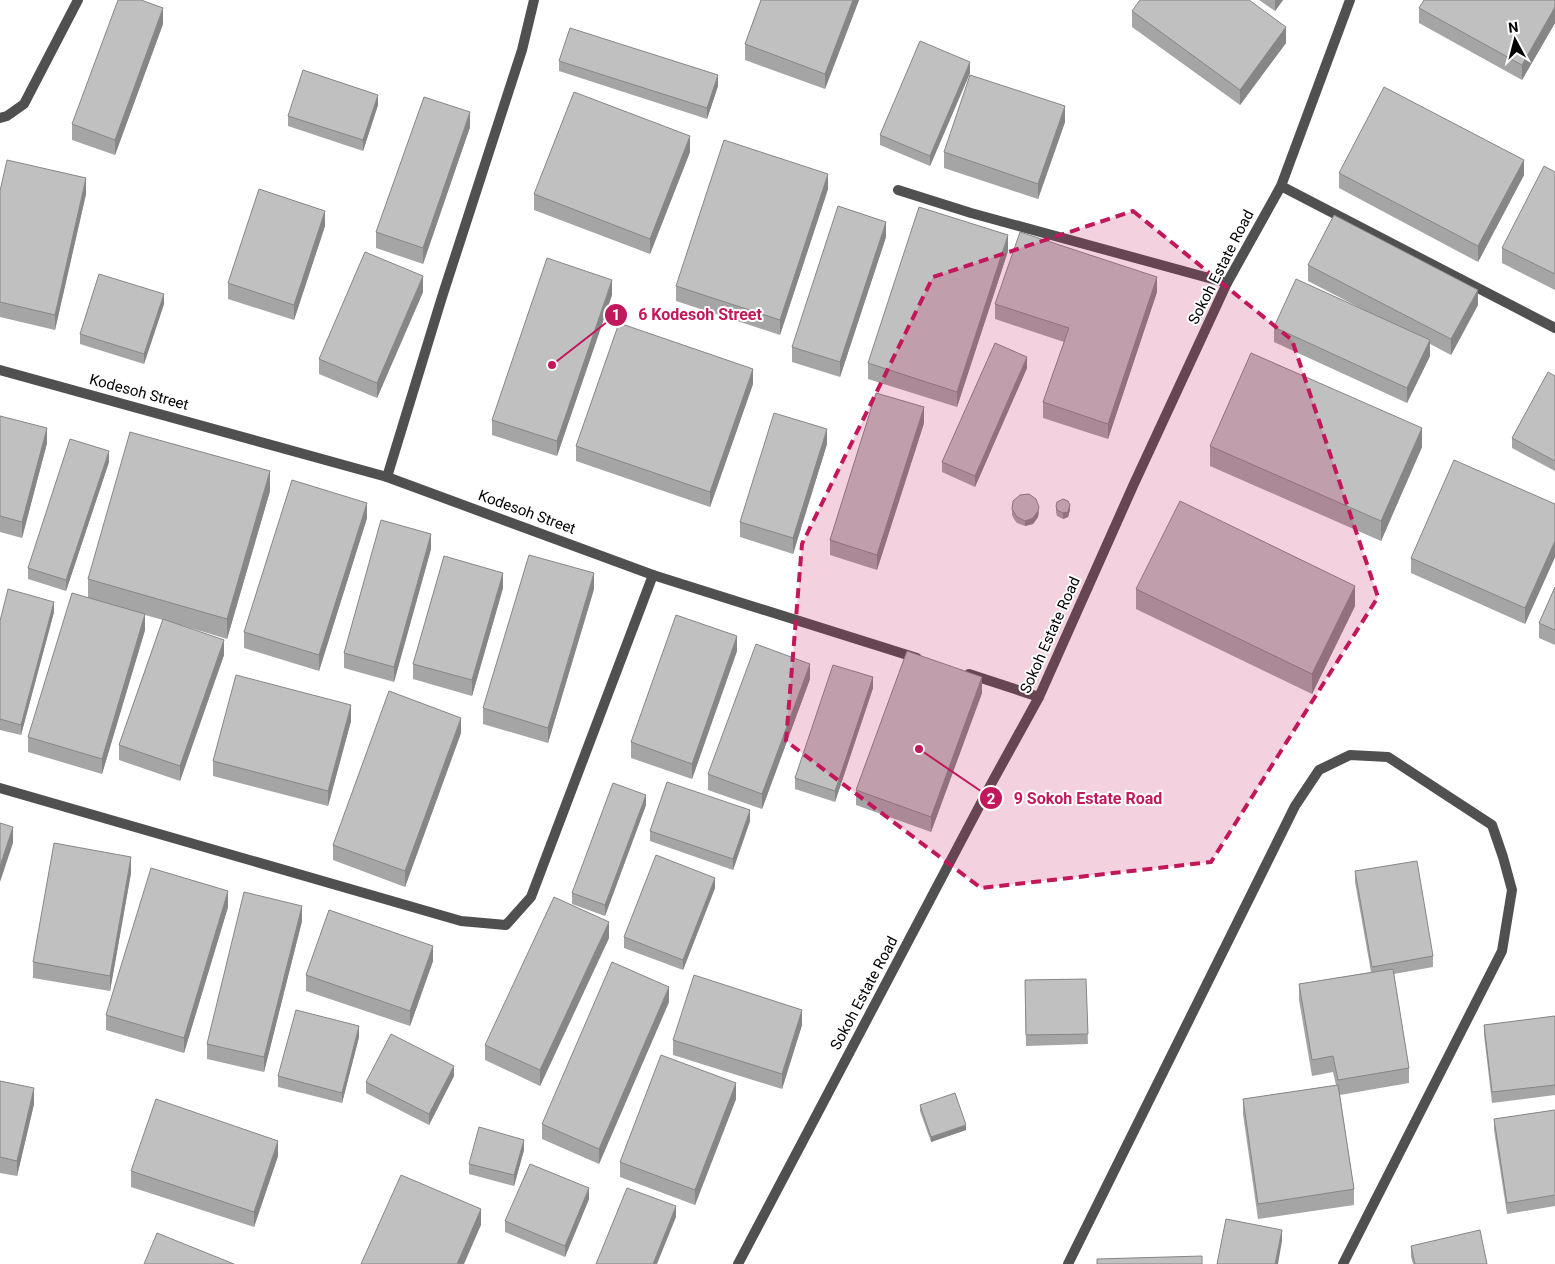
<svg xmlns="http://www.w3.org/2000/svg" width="1555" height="1264" font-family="Roboto,sans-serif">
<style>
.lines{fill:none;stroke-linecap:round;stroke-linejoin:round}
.minor{stroke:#505050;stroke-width:10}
.tertiary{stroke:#505050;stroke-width:10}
.wall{fill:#a5a5a5}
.shaded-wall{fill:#868686}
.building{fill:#c0c0c0;stroke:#868686}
.marked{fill:#c2185b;fill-opacity:0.2;stroke:#c2185b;stroke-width:4;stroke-dasharray:10 6;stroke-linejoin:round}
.labels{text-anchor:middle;stroke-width:4;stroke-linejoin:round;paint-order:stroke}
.street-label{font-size:15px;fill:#000;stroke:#fff}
.leader{fill:none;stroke:#c2185b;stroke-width:2}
.callout-dot{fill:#c2185b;stroke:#fff;stroke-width:2}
.mark-label{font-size:15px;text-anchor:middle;font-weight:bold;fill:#fff}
.callout-label{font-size:16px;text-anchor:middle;font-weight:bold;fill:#c2185b;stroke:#fff;stroke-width:4;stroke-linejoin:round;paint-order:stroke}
</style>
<rect width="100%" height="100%" fill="#fff"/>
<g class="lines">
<g class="minor">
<polyline points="0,118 7,116 24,104 78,0"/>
<polyline points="1281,186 1555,328"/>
<polyline points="898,190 971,213 1227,283"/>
<polyline points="0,370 387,477 653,575 917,658"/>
<polyline points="387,477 442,297 522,50 534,0"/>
<polyline points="969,674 1039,697"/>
<polyline points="0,788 461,921 506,925 531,897 653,575"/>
<polyline points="1068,1264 1295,806 1319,770 1350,755 1388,757 1492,825 1503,857 1512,890 1502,951 1343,1264"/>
</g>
<polyline class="tertiary" points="738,1264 990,786 1039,697 1133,486 1227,283 1281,186 1350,0"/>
</g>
<g class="wall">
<polygon points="761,0 859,0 825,89 745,60 745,44"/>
<polygon points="1259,0 1283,0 1275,11"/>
<polygon points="1555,0 1555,23 1522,80 1419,23 1419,8"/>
<polygon points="1132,11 1286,43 1240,105 1132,27"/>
<polygon points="163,24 115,155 72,140 72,124"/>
<polygon points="559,61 718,86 707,119 559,71"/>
<polygon points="970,73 930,166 880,145 880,135"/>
<polygon points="378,105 363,151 288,126 288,116"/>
<polygon points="1065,122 1038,199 944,168 944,152"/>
<polygon points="470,127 423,264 376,248 376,232"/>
<polygon points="690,152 650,254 534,210 534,194"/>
<polygon points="1555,172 1555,290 1502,263 1502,248"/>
<polygon points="1339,173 1524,175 1478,262 1339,188"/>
<polygon points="828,189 780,335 676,301 676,286"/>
<polygon points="0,191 86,194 55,330 0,317"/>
<polygon points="325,226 294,320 228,299 228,283"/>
<polygon points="886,237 840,377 792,362 792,347"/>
<polygon points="1008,251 957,407 868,379 868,363"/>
<polygon points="1308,265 1478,305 1451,355 1430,344 1430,356 1407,403 1274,342 1274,327 1366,311 1308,281"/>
<polygon points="423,292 377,398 319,374 319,359"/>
<polygon points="1157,292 1108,439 1043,418 1043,402 1064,342 995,319 995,304"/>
<polygon points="612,295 557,456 492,435 492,420"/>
<polygon points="164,304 144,364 80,344 80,334"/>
<polygon points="1027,368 975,487 942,472 942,462"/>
<polygon points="1555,376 1555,471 1512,448 1512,438"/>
<polygon points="753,384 710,507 576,461 576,446"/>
<polygon points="0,416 47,443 22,538 0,532"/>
<polygon points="924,423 877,570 830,555 830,540"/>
<polygon points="827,444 793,554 740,537 740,522"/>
<polygon points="1210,446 1422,447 1381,541 1210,466"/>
<polygon points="109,462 66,591 28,579 28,568"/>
<polygon points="270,491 227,639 181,625 224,655 180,781 119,760 119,745 163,620 145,615 145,630 102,774 28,752 28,737 88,597 88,579"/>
<polygon points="1555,504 1555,557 1525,624 1411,573 1411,558"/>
<polygon points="1056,506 1070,510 1068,517 1063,519 1057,516 1056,512"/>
<polygon points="1012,509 1039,512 1038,517 1033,524 1025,526 1017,523 1014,519 1012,515"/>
<polygon points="367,518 319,671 244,648 244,632"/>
<polygon points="431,549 394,682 344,668 344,653"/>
<polygon points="1555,587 1555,645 1539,638 1539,623"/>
<polygon points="503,588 472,696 413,679 413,664"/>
<polygon points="594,589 548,743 483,724 483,708"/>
<polygon points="1136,589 1355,606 1312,694 1136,609"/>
<polygon points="54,612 21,735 0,730 0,621"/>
<polygon points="737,651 692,779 631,758 631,742"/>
<polygon points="810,679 762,809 708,790 708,774"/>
<polygon points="873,688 835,802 795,789 795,778"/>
<polygon points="982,693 931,832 856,805 856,790"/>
<polygon points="351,721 328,806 213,776 213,761"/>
<polygon points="461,733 405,887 333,860 333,845"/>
<polygon points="646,805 605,916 572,904 572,893"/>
<polygon points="750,821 733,870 650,841 650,831"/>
<polygon points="1355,871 1433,956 1433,967 1394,974 1409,1068 1409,1083 1340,1095 1354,1189 1354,1205 1258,1219 1243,1114 1243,1099 1336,1085 1333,1072 1312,1076 1299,1000 1299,984 1371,972 1355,882"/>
<polygon points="131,873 110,991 33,978 33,962"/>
<polygon points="715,888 683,970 624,948 624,937"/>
<polygon points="228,907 184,1053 106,1030 106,1015"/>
<polygon points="302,921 264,1072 207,1059 207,1044"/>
<polygon points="609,938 540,1086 485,1060 485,1045"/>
<polygon points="433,961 410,1026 306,991 306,975"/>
<polygon points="1086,979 1088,1044 1026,1046 1025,980"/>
<polygon points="669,1002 599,1164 542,1139 542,1124"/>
<polygon points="1555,1016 1555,1095 1492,1103 1484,1035 1484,1025"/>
<polygon points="802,1025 782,1089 673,1055 673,1040"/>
<polygon points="359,1037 342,1103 278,1087 278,1076"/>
<polygon points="454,1076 429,1125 366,1093 366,1082"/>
<polygon points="0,1081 34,1104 17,1176 0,1173"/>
<polygon points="736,1099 695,1205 620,1177 620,1162"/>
<polygon points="920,1105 966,1130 931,1142 920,1111"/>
<polygon points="1555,1110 1555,1206 1507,1214 1494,1130 1494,1119"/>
<polygon points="524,1150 514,1186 469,1174 469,1164"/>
<polygon points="278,1156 254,1227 131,1187 131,1171"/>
<polygon points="589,1199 565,1257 505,1232 505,1221"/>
<polygon points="1411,1246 1487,1264 1413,1264 1411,1257"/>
</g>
<g class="shaded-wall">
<polygon points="853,0 859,0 825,89 825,74"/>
<polygon points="1275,0 1283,0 1275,11"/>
<polygon points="1555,7 1555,23 1522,80 1522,65"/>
<polygon points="163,8 163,24 115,155 115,140"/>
<polygon points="1286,27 1286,43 1240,105 1240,90"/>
<polygon points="970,62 970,73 930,166 930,156"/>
<polygon points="718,75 718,86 707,119 707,108"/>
<polygon points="378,95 378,105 363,151 363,140"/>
<polygon points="1065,106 1065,122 1038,199 1038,184"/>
<polygon points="470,112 470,127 423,264 423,248"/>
<polygon points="690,136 690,152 650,254 650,239"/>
<polygon points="1524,160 1524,175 1478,262 1478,246"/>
<polygon points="828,174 828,189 780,335 780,320"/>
<polygon points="86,178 86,194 55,330 55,315"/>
<polygon points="325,211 325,226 294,320 294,305"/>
<polygon points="886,222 886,237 840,377 840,362"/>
<polygon points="1008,235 1008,251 957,407 957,392"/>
<polygon points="423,276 423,292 377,398 377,383"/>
<polygon points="1157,277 1157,292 1108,439 1108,424"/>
<polygon points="612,280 612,295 557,456 557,441"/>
<polygon points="1478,290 1478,305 1451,355 1451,339"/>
<polygon points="164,294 164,304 144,364 144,354"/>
<polygon points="1430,340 1430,356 1407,403 1407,388"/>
<polygon points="1027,357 1027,368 975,487 975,476"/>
<polygon points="753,369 753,384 710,507 710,492"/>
<polygon points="924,407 924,423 877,570 877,555"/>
<polygon points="47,428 47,443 22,538 22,522"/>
<polygon points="1422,428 1422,447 1381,541 1381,521"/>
<polygon points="827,429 827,444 793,554 793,538"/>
<polygon points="109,451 109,462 66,591 66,580"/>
<polygon points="270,471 270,491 227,639 227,619"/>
<polygon points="367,503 367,518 319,671 319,655"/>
<polygon points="1070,505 1070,510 1068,517 1063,519 1063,513"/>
<polygon points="1039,507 1038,517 1033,524 1025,526 1025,521"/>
<polygon points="431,534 431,549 394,682 394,667"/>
<polygon points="1555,541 1555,557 1525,624 1525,608"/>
<polygon points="503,573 503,588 472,696 472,680"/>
<polygon points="594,573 594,589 548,743 548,728"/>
<polygon points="1355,586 1355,606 1312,694 1312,674"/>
<polygon points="54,602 54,612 21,735 21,725"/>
<polygon points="145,614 145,630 102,774 102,759"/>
<polygon points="737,636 737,651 692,779 692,764"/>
<polygon points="224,640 224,655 180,781 180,766"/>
<polygon points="810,664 810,679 762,809 762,794"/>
<polygon points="873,677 873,688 835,802 835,791"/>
<polygon points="982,677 982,693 931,832 931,817"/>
<polygon points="351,705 351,721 328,806 328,791"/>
<polygon points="461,718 461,733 405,887 405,871"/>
<polygon points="646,795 646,805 605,916 605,905"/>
<polygon points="750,810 750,821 733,870 733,859"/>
<polygon points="13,827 13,843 0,882 0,866"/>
<polygon points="131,857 131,873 110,991 110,976"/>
<polygon points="715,878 715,888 683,970 683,960"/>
<polygon points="228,891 228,907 184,1053 184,1038"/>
<polygon points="302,906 302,921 264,1072 264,1057"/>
<polygon points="609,922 609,938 540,1086 540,1070"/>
<polygon points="433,946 433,961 410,1026 410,1011"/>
<polygon points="669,987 669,1002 599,1164 599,1149"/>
<polygon points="802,1010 802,1025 782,1089 782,1074"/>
<polygon points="359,1026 359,1037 342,1103 342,1093"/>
<polygon points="454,1066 454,1076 429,1125 429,1114"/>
<polygon points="736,1083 736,1099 695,1205 695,1190"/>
<polygon points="34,1088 34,1104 17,1176 17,1161"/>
<polygon points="966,1125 966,1130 931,1142 931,1137"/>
<polygon points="524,1140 524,1150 514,1186 514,1175"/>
<polygon points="278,1141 278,1156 254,1227 254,1212"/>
<polygon points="589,1188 589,1199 565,1257 565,1246"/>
<polygon points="676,1206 676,1217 657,1264 653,1264"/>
<polygon points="481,1209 481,1225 464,1264 457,1264"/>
<polygon points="1282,1230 1282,1241 1278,1264 1275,1264"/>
</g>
<g class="building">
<polygon points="118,0 141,0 163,8 115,140 72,124"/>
<polygon points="761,0 853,0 825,74 745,44"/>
<polygon points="1140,0 1249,0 1286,27 1240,90 1132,11"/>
<polygon points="1424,0 1555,0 1555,7 1522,65 1419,8"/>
<polygon points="570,28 718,75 707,108 559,61"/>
<polygon points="920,41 970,62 930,156 880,135"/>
<polygon points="303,70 378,95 363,140 288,116"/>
<polygon points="970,75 1065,106 1038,184 944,152"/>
<polygon points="1384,87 1524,160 1478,246 1339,173"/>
<polygon points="574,92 690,136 650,239 534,194"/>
<polygon points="424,97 470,112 423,248 376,232"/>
<polygon points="724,140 828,174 780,320 676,286"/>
<polygon points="7,160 86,178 55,315 0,302 0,191"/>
<polygon points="1544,166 1555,172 1555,274 1502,248"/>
<polygon points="259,189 325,211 294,305 228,283"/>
<polygon points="838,206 886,222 840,362 792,347"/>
<polygon points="919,207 1008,235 957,392 868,363"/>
<polygon points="1334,215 1478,290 1451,339 1308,265"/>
<polygon points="1020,232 1157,277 1108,424 1043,402 1069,328 995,304"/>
<polygon points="365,252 423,276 377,383 319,359"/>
<polygon points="547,258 612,280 557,441 492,420"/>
<polygon points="99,274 164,294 144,354 80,334"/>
<polygon points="1296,279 1430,340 1407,388 1274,327"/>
<polygon points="619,323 753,369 710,492 576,446"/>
<polygon points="995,343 1027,357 975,476 942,462"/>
<polygon points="1251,353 1422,428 1381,521 1210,446"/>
<polygon points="1548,372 1555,376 1555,461 1512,438"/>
<polygon points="876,393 924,407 877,555 830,540"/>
<polygon points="774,413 827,429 793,538 740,522"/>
<polygon points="0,416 47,428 22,522 0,516"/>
<polygon points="130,432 270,471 227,619 88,579"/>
<polygon points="70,439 109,451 66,580 28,568"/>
<polygon points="1454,460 1555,504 1555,541 1525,608 1411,558"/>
<polygon points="292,480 367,503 319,655 244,632"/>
<polygon points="1029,494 1036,499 1039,507 1038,511 1033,518 1025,521 1017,517 1012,509 1013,501 1020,495"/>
<polygon points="1063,499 1068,501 1070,505 1068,512 1063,513 1057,510 1056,506 1057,502"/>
<polygon points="1180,501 1355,586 1312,674 1136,589"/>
<polygon points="381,520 431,534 394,667 344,653"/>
<polygon points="529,555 594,573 548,728 483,708"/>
<polygon points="444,556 503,573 472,680 413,664"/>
<polygon points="1555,587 1555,630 1539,623"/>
<polygon points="8,589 54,602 21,725 0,719 0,621"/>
<polygon points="72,593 145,614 102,759 28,737"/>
<polygon points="676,615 737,636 692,764 631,742"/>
<polygon points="163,619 224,640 180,766 119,745"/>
<polygon points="756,644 810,664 762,794 708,774"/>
<polygon points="907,651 982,677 931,817 856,790"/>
<polygon points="833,665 873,677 835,791 795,778"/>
<polygon points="236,675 351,705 328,791 213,761"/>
<polygon points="389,691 461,718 405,871 333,845"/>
<polygon points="667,782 750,810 733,859 650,831"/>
<polygon points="613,783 646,795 605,905 572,893"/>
<polygon points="0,823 13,827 0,866"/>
<polygon points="54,843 131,857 110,976 33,962"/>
<polygon points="656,855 715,878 683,960 624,937"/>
<polygon points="1417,861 1433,956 1372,967 1355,871"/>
<polygon points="151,868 228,891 184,1038 106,1015"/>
<polygon points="244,892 302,906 264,1057 207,1044"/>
<polygon points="554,897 609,922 540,1070 485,1045"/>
<polygon points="329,910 433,946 410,1011 306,975"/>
<polygon points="612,962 669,987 599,1149 542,1124"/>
<polygon points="1393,969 1409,1068 1338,1080 1333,1056 1312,1060 1299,984"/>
<polygon points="694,975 802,1010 782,1074 673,1040"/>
<polygon points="1086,979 1088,1034 1026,1035 1025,980"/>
<polygon points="296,1010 359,1026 342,1093 278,1076"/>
<polygon points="1555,1016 1555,1085 1492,1092 1484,1025"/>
<polygon points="391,1034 454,1066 429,1114 366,1082"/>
<polygon points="661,1055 736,1083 695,1190 620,1162"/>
<polygon points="0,1081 34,1088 17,1161 0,1157"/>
<polygon points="1338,1085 1354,1189 1258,1204 1243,1099"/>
<polygon points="955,1093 966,1125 931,1137 920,1105"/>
<polygon points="156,1099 278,1141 254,1212 131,1171"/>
<polygon points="1555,1110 1555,1195 1507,1203 1494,1119"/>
<polygon points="479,1127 524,1140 514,1175 469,1164"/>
<polygon points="530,1164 589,1188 565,1246 505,1221"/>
<polygon points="401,1175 481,1209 457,1264 361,1264"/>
<polygon points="627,1188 676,1206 653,1264 596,1264"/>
<polygon points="1226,1219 1282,1230 1275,1264 1217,1264"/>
<polygon points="1480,1230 1487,1264 1415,1264 1411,1246"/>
<polygon points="157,1233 234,1264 144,1264"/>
<polygon points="1202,1256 1202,1264 1097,1264 1097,1259"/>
</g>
<path class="marked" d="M 1133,211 L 1292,340 L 1378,597 L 1211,862 L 981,888 L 786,741 L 802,544 L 933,277 Z"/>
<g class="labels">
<g class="street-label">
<text transform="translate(1221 267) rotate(-63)" y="5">Sokoh Estate Road</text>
<text transform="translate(139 392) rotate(15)" y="5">Kodesoh Street</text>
<text transform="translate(527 512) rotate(20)" y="5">Kodesoh Street</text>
<text transform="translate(1050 635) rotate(-66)" y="5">Sokoh Estate Road</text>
<text transform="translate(864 993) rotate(-62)" y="5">Sokoh Estate Road</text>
</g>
</g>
<path class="leader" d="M552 365L616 315M919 749L991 798"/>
<g class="callout-dot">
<circle cx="552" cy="365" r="5"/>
<circle cx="919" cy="749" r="5"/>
<circle cx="616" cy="315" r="12"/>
<circle cx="991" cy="798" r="12"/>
</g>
<g class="mark-label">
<text x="616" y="320">1</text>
<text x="991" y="804">2</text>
</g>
<g class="callout-label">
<text x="700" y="320">6 Kodesoh Street</text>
<text x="1088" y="804">9 Sokoh Estate Road</text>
</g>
<g transform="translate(1515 40) rotate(353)" stroke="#ffffff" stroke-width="4" paint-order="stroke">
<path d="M0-4L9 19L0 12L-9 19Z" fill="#000000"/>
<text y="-8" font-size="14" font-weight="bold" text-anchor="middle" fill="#000000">N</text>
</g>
</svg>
